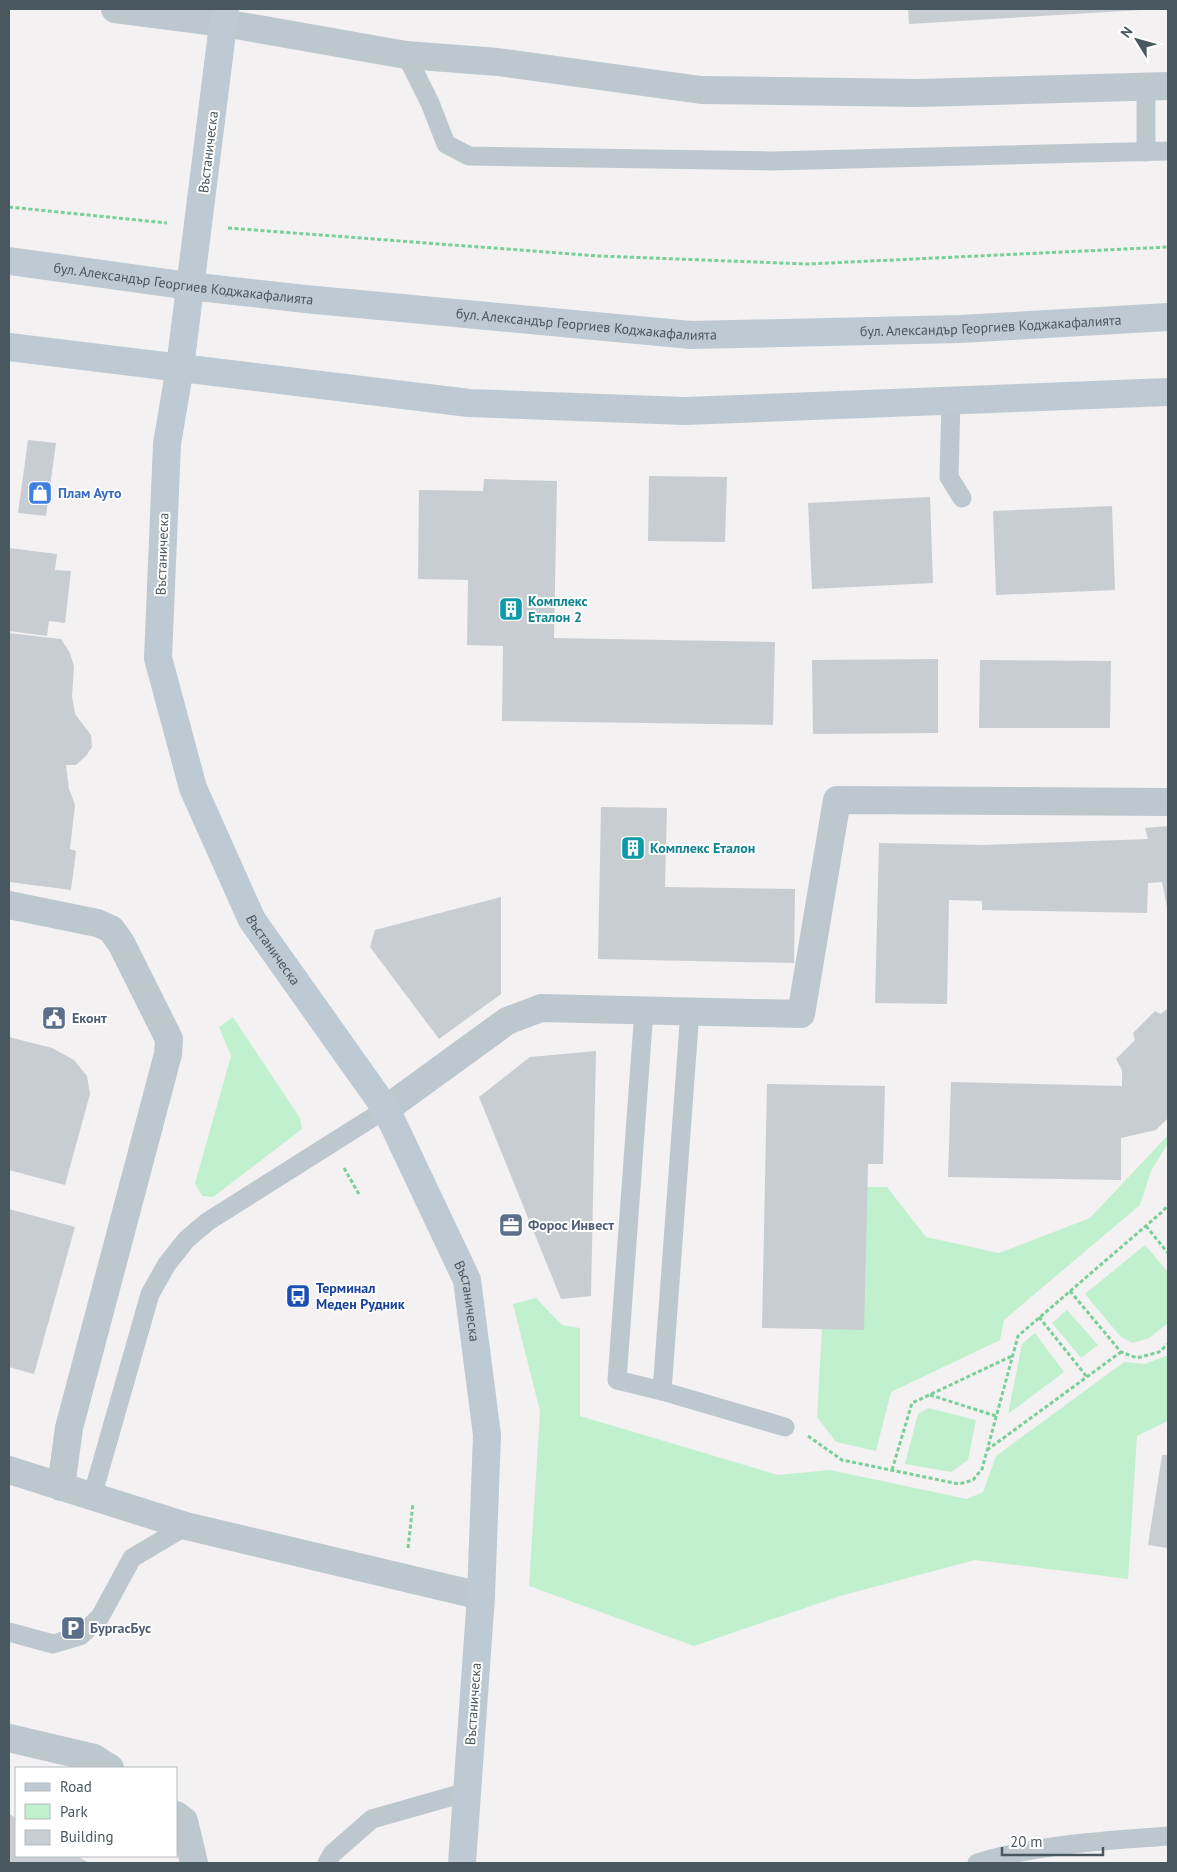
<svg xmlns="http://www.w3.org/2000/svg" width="1177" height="1872" font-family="'PT Sans',sans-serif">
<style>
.green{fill:#c1f0ce}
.building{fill:#c8cdd1}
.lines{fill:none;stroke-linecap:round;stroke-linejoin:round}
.path{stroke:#78cf9a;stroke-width:3;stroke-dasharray:4 2.5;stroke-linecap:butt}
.lane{stroke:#bdc7ce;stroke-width:19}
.street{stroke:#bdc7ce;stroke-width:28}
.secondary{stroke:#bdcad3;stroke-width:28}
.labels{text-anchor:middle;stroke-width:4;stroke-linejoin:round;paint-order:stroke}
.street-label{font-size:14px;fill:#49575f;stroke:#fff}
.shop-label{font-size:14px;font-weight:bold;fill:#366cbe;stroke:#fff;text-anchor:start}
.culture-label{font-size:14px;font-weight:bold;fill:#0d838f;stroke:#fff;text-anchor:start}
.service-label{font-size:14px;font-weight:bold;fill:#4e5e75;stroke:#fff;text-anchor:start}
.transit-label{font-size:14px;font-weight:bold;fill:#164399;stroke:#fff;text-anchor:start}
</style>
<rect width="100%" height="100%" fill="#f4f1f2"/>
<g class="green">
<polygon points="233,1017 300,1118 302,1129 213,1197 202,1196 195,1183 231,1056 219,1027"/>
<polygon points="1168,1135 1168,1143 1151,1171 1140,1205 1004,1320 1000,1340 891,1392 876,1451 836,1442 817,1417 822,1329 867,1187 887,1187 926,1237 999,1253 1090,1218"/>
<polygon points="1145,1245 1168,1272 1168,1323 1149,1338 1132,1343 1120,1336 1085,1294"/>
<polygon points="536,1298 562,1325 580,1328 580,1416 778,1475 830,1470 967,1499 983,1492 996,1456 1124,1362 1145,1364 1168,1355 1168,1421 1137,1436 1128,1579 975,1560 840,1596 694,1646 529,1586 540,1411 513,1304"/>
<polygon points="1067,1310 1098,1345 1081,1358 1052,1323"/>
<polygon points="1035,1333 1064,1372 1008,1414 1022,1344"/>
<polygon points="928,1408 976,1420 968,1460 951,1472 905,1464 918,1414"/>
</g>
<g class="building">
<polygon points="908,9 1141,9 1141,10 909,24"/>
<polygon points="28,440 56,443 46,516 18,513"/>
<polygon points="649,476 727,477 725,542 648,541"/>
<polygon points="484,479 557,481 554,638 775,642 773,725 502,721 503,646 467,645 468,580 418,579 419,490 483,491"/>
<polygon points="930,497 933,583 812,589 808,503"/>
<polygon points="1112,506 1115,590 996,595 993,511"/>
<polygon points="9,548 57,554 55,570 71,571 65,623 49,621 47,636 9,631"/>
<polygon points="9,633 61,639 70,653 74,666 72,696 75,714 91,735 92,747 86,756 76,765 66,765 69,789 75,805 70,849 76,851 71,890 9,882"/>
<polygon points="938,659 938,733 813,734 812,660"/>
<polygon points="980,660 1111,661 1110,728 979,728"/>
<polygon points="601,807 667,808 665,887 795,889 794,963 598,959"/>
<polygon points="1168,826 1168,913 1162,882 1148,883 1147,913 982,910 982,901 949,900 947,1004 875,1003 879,843 983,845 1148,839 1145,828"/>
<polygon points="501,897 501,994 439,1039 370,947 375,930"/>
<polygon points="1168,1008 1168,1118 1156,1130 1121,1138 1121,1180 948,1177 951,1082 1122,1086 1122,1070 1116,1059 1135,1040 1133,1033 1155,1011 1161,1014"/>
<polygon points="9,1037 52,1048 74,1060 87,1076 90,1094 65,1185 9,1170"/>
<polygon points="596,1051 591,1296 561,1299 479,1097 530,1057"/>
<polygon points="767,1084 885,1086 883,1164 868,1164 864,1330 762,1328"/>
<polygon points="9,1209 75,1227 34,1374 9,1367"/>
<polygon points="1162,1455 1168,1455 1168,1548 1148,1545"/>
<polygon points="9,1814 16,1818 16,1856 77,1856 89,1863 9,1863"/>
</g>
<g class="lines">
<g class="path">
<polyline points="9,207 167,223"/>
<polyline points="228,228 599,256 808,264 1168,247"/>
<polyline points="344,1168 360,1196"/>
<polyline points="1146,1226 1168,1253"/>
<polyline points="1070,1291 1121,1352 1137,1358 1159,1352 1168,1344"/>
<polyline points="1039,1317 1087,1377"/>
<polyline points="930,1395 996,1416"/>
<polyline points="808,1436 842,1460 959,1484 973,1480 982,1469 1018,1336 1162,1212 1168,1205"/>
<polyline points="987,1450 1121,1352"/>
<polyline points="892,1470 912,1403 1012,1356"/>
<polyline points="408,1548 413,1503"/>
</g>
<g class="lane">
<polyline points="406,55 430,103 446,144 469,156 772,161 1168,151"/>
<polyline points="1146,152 1146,88"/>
<polyline points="951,401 949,477 962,498"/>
<polyline points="644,1010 617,1380 662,1391"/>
<polyline points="690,1011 662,1391 785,1427"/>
<polyline points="92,1497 150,1294 167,1264 186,1240 207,1222 386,1109"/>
<polyline points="9,1632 53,1644 80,1636 100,1617 132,1558 186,1526"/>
<polyline points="327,1863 332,1854 372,1819 467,1792"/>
<path d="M 977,1863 C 1039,1844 1104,1841 1168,1836"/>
</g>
<g class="street">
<polyline points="115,9 224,23 406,55 498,62 701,90 918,93 1168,86"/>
<polyline points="9,905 97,923 111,929 121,943 169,1039 168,1054 69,1428 61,1487"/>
<polyline points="386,1109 507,1021 541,1008 801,1014 837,800 1168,802"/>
<polyline points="9,1470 186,1526 481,1596"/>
<polyline points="9,1738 94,1758 110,1768"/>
<polyline points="176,1815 184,1821 194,1863"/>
</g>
<g class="secondary">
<path id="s1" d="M 225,9 L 180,367 L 167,444 L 158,658 L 193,788 L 252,920 L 386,1109 L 467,1280 L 487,1435 L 481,1596 L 462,1863"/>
<path id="s2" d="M 9,261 L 189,286 L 305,299 L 691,335 L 960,329 L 1168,317"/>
<polyline points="9,347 469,403 685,411 1168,392"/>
</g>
</g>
<defs>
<symbol id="shop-square" viewBox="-11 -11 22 22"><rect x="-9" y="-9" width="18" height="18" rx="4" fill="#3f7fe0" stroke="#fff"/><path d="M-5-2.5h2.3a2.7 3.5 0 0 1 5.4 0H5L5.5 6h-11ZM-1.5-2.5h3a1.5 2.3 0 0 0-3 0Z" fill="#fff"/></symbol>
<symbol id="building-square" viewBox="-11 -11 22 22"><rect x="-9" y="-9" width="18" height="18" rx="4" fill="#0f9aa8" stroke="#fff"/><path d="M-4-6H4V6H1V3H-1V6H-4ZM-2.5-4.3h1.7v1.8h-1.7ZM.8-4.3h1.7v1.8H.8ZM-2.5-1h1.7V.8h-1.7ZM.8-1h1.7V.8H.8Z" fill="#fff"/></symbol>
<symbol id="civic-square" viewBox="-11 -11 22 22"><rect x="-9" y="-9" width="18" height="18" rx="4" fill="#5c6f8a" stroke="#fff"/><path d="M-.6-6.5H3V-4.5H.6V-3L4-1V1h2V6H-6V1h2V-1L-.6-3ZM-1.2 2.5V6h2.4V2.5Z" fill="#fff"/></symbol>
<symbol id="office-square" viewBox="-11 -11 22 22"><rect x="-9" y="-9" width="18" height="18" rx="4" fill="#5c6f8a" stroke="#fff"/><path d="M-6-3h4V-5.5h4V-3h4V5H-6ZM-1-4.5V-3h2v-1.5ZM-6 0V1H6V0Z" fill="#fff"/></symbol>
<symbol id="bus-square" viewBox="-11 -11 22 22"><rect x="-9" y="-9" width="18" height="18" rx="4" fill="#1a4fb4" stroke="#fff"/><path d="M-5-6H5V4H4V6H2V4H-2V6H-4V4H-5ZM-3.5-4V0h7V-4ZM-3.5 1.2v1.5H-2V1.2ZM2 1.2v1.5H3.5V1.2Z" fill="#fff"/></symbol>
<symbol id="parking-square" viewBox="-11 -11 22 22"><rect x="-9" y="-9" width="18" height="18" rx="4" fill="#5c6f8a" stroke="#fff"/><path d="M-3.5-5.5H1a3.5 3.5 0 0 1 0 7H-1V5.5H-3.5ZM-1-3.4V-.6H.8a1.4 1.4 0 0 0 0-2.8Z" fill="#fff"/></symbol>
</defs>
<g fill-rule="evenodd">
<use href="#shop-square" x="26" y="479" width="28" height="28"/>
<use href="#building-square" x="497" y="595" width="28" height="28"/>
<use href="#building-square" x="619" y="834" width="28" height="28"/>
<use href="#civic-square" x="40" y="1004" width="28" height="28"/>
<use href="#office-square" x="497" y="1211" width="28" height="28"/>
<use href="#bus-square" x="284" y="1282" width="28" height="28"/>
<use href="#parking-square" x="59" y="1614" width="28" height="28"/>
</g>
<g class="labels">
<g class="street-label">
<text transform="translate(208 152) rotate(-83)" y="5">Въстаническа</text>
<text dy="5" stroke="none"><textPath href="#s2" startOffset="176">бул. Александър Георгиев Коджакафалията</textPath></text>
<text dy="5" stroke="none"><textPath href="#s2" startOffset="581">бул. Александър Георгиев Коджакафалията</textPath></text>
<text dy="5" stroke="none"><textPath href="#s2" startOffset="986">бул. Александър Георгиев Коджакафалията</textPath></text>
<text transform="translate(162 554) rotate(-88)" y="5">Въстаническа</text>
<text dy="5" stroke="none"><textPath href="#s1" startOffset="969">Въстаническа</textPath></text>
<text dy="5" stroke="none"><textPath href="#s1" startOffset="1374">Въстаническа</textPath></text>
<text transform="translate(473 1704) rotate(-86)" y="5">Въстаническа</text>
</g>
<g class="shop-label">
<text x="58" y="498">Плам Ауто</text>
</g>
<g class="culture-label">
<text x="528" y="606">Комплекс<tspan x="528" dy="16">Еталон 2</tspan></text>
<text x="650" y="853">Комплекс Еталон</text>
</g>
<g class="service-label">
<text x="72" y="1023">Еконт</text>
<text x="528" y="1230">Форос Инвест</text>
<text x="90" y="1633">БургасБус</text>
</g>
<g class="transit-label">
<text x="316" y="1293">Терминал<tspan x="316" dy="16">Меден Рудник</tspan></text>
</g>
</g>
<rect width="1177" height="1872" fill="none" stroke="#49575f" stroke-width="20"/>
<rect x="15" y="1767" width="162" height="90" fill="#ffffff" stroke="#b6bcbf"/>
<rect x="25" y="1783" width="25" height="8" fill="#bdcad3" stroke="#b6bcbf"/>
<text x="60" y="1792" font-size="15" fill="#49575f">Road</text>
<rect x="25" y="1804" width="25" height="15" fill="#c1f0ce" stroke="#b6bcbf"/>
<text x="60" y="1817" font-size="15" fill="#49575f">Park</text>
<rect x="25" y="1830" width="25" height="15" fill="#c8cdd1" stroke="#b6bcbf"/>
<text x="60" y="1842" font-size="15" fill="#49575f">Building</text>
<g transform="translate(1137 40) rotate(307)" stroke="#ffffff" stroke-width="4" paint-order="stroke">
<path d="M0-4L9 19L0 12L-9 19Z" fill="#49575f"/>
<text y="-8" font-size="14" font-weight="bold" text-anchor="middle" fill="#49575f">N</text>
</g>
<path d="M1002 1847v8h101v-8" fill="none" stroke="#49575f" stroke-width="2.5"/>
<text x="1010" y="1847" font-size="15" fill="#49575f" stroke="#ffffff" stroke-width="4" paint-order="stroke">20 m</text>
</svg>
